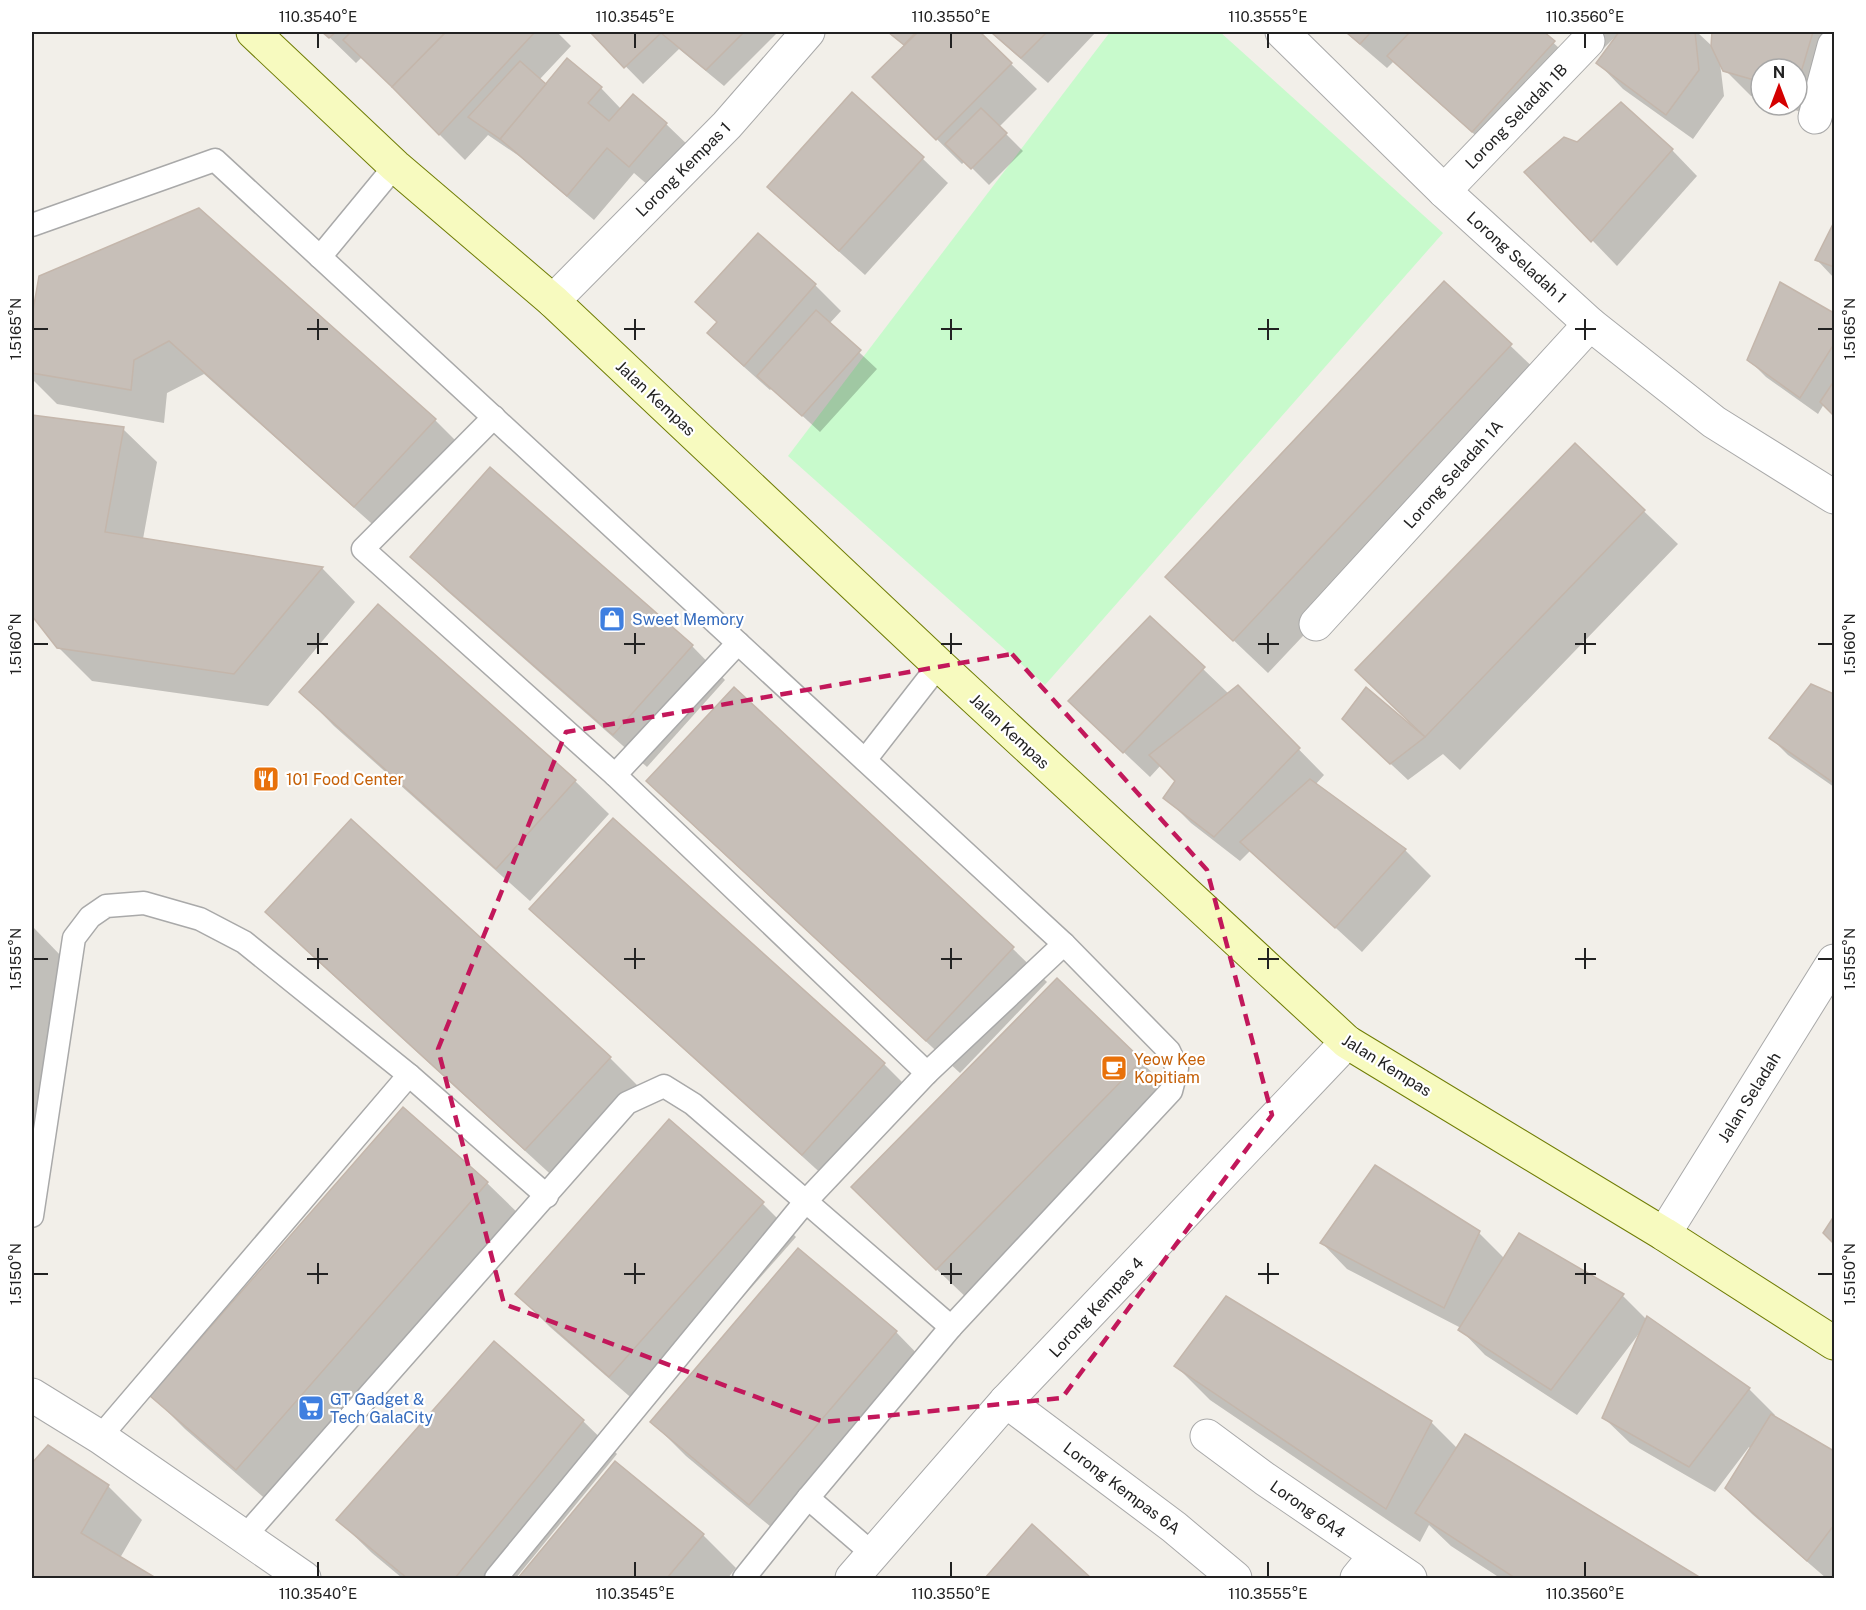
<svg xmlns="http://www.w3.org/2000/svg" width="1866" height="1610" font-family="'Public Sans',sans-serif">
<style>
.park{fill:#c8facc}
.shadow{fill:#0003}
.building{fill:#c7bfb8;stroke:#c4b6ab;stroke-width:1.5}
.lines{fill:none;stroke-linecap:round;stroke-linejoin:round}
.lane-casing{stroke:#a9a9a9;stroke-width:25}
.street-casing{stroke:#a9a9a9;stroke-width:35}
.secondary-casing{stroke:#707d05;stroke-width:35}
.lane{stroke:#fff;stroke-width:22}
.street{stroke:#fff;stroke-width:33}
.secondary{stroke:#f7fabf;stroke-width:33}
.marked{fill:none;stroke:#c2185b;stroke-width:4.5;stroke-dasharray:12 8;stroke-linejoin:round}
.ticks{fill:none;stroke:#222;stroke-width:2}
.labels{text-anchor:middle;stroke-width:4.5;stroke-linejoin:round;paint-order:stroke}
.street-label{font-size:16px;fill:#222;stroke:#fff}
.shop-label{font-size:16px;fill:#366cbe;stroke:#fff;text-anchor:start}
.food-label{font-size:16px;fill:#c56008;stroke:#fff;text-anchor:start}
.neatline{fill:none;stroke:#222;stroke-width:2}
.ticks-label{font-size:15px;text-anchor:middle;fill:#222}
</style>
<rect width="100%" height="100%" fill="#f2efe9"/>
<polygon class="park" points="1110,32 1220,32 1443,233 1045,685 788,456"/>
<g class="shadow">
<polygon points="324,32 557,32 571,46 539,80 546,86 601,88 621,109 633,96 666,124 692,149 656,192 634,173 594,220 519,156 488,135 465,160 362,57 356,63"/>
<polygon points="592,32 778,32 724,86 679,49 643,84"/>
<polygon points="890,32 978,32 1037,89 999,127 1023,151 989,185 965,161 962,164 874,77 905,46"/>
<polygon points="990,32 1096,32 1048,83"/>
<polygon points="1345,32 1542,32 1579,67 1499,156 1415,82 1394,61 1387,68"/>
<polygon points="1574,32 1697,32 1713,47 1714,32 1834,32 1820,118 1779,105 1797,105 1797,69 1761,69 1761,99 1751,96 1725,70 1720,63 1724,96 1693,139 1623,89 1598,63 1617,38 1615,37 1598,54"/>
<polygon points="1577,144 1672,150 1697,176 1617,266 1592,240"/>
<polygon points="922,158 948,183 865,275 795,212 769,187"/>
<polygon points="198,210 435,420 469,454 389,539 204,374 167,393 164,423 57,404 32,379 32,325 40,277"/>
<polygon points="1834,226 1834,278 1817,260"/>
<polygon points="758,235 815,285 841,311 829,324 877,369 820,432 772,388 770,390 734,358 709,333 718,323"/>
<polygon points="1445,283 1545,379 1268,673 1167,577"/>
<polygon points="1780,285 1834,314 1834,414 1824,404 1818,414 1766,377 1749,360"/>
<polygon points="32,416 123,429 157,462 143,539 322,568 355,602 268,706 92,681 58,647 32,614"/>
<polygon points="1575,445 1678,544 1460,770 1443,754 1408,780 1362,737 1418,733 1420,731"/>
<polygon points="412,557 692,646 725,680 647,767 446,590"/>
<polygon points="379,606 575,781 609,814 530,901 334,726 301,692"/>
<polygon points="1150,618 1229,694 1263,713 1324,775 1315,785 1405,850 1431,876 1362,952 1251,850 1240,861 1191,823 1165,797 1177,780 1161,765 1150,777 1096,726"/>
<polygon points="1811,686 1834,696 1834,787 1788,755 1771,738"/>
<polygon points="734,689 1013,949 1047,982 960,1073 681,814 648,781"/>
<polygon points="613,820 884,1064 918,1098 836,1187 565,942 531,909"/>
<polygon points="351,821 610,1058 644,1092 559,1182 301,946 267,912"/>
<polygon points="32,926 63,958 32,1136"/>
<polygon points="1057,980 1175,1095 971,1302 886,1221"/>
<polygon points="669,1121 763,1204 796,1237 644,1409 550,1327 517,1294"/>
<polygon points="487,1183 521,1216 270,1503 185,1429 152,1396"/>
<polygon points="1479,1233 1505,1259 1520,1235 1623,1296 1647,1320 1648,1318 1749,1389 1775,1415 1773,1417 1834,1453 1834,1578 1826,1578 1752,1514 1726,1488 1751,1449 1749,1447 1715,1492 1630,1443 1604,1418 1641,1331 1577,1415 1485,1355 1460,1329 1461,1328 1347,1269 1322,1243"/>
<polygon points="1227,1298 1431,1422 1458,1449 1466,1436 1698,1578 1500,1578 1451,1546 1429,1525 1420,1542 1210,1400 1176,1366"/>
<polygon points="896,1332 929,1366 783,1537 686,1456 652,1422"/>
<polygon points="494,1343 583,1421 617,1454 516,1578 402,1578 372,1553 338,1520"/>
<polygon points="49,1447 108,1486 142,1520 120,1558 153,1578 32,1578 32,1465"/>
<polygon points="615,1463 703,1535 736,1568 728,1578 520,1578"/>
<polygon points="1032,1526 1089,1578 987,1578"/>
</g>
<g class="building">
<polygon points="322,32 336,32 329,38"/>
<polygon points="351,32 446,32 392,87 343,40"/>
<polygon points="446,32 535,32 439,135 392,87"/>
<polygon points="590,32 660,32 661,33 624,68"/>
<polygon points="663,32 744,32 706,70 661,33"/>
<polygon points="888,32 916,32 904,45"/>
<polygon points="918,32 980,32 1012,63 936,140 872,77"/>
<polygon points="991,32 1047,32 1021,58"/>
<polygon points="1346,32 1371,32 1360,44"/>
<polygon points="1410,32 1544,32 1555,41 1472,132 1387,56"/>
<polygon points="1619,32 1695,32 1699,70 1666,115 1596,63"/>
<polygon points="1712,32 1813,32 1797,86 1797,69 1761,69 1761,82 1723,71 1711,46"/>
<polygon points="567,58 602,87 588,103 609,121 633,94 667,123 629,167 607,148 567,196 500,139"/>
<polygon points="520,61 546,84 500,139 468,117"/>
<polygon points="852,92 924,157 839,251 767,187"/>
<polygon points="1621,102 1673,149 1591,242 1524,172 1564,137 1577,142"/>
<polygon points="981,108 1007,133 971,169 945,144"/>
<polygon points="199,208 436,419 354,507 169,341 134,360 131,390 32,373 32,316 39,276"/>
<polygon points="1834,222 1834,267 1815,260"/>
<polygon points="758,233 816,284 744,366 707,333 717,322 695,302"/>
<polygon points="1444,281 1512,344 1233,641 1165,577"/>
<polygon points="1780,282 1834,313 1834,344 1800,398 1747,360"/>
<polygon points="816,310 861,350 802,416 757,376"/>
<polygon points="1834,381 1834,416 1820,402"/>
<polygon points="32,415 124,427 105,532 323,567 234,674 57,648 32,616"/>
<polygon points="1575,443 1645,510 1425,737 1355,670"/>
<polygon points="490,467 693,645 613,735 410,557"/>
<polygon points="378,604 576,780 496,869 299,692"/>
<polygon points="1150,616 1205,667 1123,753 1068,701"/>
<polygon points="1811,684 1834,694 1834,783 1769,738"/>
<polygon points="1238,685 1300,748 1214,837 1163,798 1175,781 1149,755"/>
<polygon points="734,687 1014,947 926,1041 646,781"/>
<polygon points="1366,687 1425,737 1390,764 1342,719"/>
<polygon points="1310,779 1406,849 1335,928 1240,842"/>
<polygon points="613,818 885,1063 802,1155 529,909"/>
<polygon points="351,819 611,1057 525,1150 265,912"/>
<polygon points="1057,978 1142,1060 936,1270 851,1187"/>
<polygon points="403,1107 488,1182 236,1470 150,1396"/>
<polygon points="669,1119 764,1202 609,1377 515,1294"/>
<polygon points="1375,1165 1480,1231 1444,1308 1320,1243"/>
<polygon points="1834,1216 1834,1244 1823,1233"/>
<polygon points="1519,1233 1624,1294 1551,1390 1458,1330"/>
<polygon points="798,1248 897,1331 749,1505 650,1422"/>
<polygon points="1226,1296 1432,1421 1386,1509 1174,1366"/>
<polygon points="1647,1316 1750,1388 1689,1467 1602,1418"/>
<polygon points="494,1341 584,1420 455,1578 407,1578 336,1520"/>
<polygon points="1771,1414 1834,1451 1834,1525 1807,1561 1725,1488"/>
<polygon points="1465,1434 1701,1578 1515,1578 1415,1513"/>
<polygon points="48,1445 109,1485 81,1533 156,1578 32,1578 32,1463"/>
<polygon points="615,1461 704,1534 667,1578 518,1578"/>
<polygon points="1032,1524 1091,1578 985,1578"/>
</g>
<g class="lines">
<defs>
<g id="lane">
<polyline points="32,225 215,160 1064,944 1169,1051 1177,1068 1171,1091 951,1327 808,1498 744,1578"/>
<polyline points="320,257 395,166"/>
<polyline points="494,417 363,549 615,775 738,643"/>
<polyline points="865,760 939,665"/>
<polyline points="615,775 927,1073"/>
<polyline points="32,1216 74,938 90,917 106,906 144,903 200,919 244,942 409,1075 547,1196"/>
<polyline points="100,1437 409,1075"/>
<polyline points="808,1498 873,1554"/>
<polyline points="245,1536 627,1103 664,1086 693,1104 951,1327"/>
<polyline points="496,1578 806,1201 927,1073 1064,944"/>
</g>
<g id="street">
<polyline points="1282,32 1444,191 1590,324 1714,422 1834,497"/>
<polyline points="1815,117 1834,46"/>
<polyline points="1444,191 1588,41"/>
<polyline points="553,301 727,125 808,32"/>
<polyline points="1316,624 1590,324"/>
<polyline points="1664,1234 1834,961"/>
<polyline points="32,1395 100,1437 304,1578"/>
<polyline points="1006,1401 1174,1527 1235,1578"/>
<polyline points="1207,1436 1265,1479 1410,1578"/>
<polyline points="852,1578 1006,1401 1347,1042"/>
<polyline points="1357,1578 1375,1556"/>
</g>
<polyline id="secondary" points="253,32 395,166 553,301 939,665 1347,1042 1664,1234 1834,1343"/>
</defs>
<use href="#lane" class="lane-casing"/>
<use href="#street" class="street-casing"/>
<use href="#secondary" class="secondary-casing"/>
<use href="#lane" class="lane"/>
<use href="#street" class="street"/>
<use href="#secondary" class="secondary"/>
</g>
<path class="marked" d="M 1012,654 L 1207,870 L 1272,1115 L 1062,1398 L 824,1422 L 504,1304 L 438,1049 L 566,732 Z"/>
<path class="ticks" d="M 318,33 L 318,48M 635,33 L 635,48M 951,33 L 951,48M 1268,33 L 1268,48M 1585,33 L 1585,48M 318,319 L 318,340M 635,319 L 635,340M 951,319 L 951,340M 1268,319 L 1268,340M 1585,319 L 1585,340M 33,329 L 48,329M 307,329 L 328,329M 624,329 L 645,329M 941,329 L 962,329M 1258,329 L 1279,329M 1575,329 L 1596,329M 1818,329 L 1833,329M 318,633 L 318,654M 635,633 L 635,654M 951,633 L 951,654M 1268,633 L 1268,654M 1585,633 L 1585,654M 33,644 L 48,644M 307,644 L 328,644M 624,644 L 645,644M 941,644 L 962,644M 1258,644 L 1279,644M 1575,644 L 1596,644M 1818,644 L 1833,644M 318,948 L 318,969M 635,948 L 635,969M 951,948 L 951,969M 1268,948 L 1268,969M 1585,948 L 1585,969M 33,959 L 48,959M 307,959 L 328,959M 624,959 L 645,959M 941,959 L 962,959M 1258,959 L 1279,959M 1575,959 L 1596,959M 1818,959 L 1833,959M 318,1263 L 318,1284M 635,1263 L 635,1284M 951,1263 L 951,1284M 1268,1263 L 1268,1284M 1585,1263 L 1585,1284M 33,1274 L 48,1274M 307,1274 L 328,1274M 624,1274 L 645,1274M 941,1274 L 962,1274M 1258,1274 L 1279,1274M 1575,1274 L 1596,1274M 1818,1274 L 1833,1274M 318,1562 L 318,1577M 635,1562 L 635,1577M 951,1562 L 951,1577M 1268,1562 L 1268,1577M 1585,1562 L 1585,1577"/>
<defs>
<symbol id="shop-square" viewBox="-11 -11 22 22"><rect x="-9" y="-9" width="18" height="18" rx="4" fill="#3f7fe0" stroke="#fff"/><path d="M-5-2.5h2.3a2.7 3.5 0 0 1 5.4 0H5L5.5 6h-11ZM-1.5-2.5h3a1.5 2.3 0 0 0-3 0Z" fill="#fff"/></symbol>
<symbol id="restaurant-square" viewBox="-11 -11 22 22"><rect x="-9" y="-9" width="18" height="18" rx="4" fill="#e8710a" stroke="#fff"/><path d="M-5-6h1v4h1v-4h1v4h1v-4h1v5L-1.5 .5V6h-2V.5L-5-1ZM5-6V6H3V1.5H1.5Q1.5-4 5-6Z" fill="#fff"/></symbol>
<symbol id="cafe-square" viewBox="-11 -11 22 22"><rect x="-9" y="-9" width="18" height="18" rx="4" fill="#e8710a" stroke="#fff"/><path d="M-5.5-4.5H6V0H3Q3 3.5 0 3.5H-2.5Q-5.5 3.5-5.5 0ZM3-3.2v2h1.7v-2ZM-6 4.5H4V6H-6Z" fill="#fff"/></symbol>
<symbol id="supermarket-square" viewBox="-11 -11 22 22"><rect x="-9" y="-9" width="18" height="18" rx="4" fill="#3f7fe0" stroke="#fff"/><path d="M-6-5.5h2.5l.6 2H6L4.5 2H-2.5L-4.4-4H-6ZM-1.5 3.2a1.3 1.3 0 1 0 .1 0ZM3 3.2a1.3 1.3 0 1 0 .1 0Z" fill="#fff"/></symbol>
</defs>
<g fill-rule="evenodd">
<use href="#shop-square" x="597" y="604" width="30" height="30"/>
<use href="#restaurant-square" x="251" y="764" width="30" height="30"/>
<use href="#cafe-square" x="1099" y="1053" width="30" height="30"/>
<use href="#supermarket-square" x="296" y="1393" width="30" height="30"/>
</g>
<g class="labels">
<g class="street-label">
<text transform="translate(1516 116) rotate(-46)" y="6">Lorong Seladah 1B</text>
<text transform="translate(683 169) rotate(-45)" y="6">Lorong Kempas 1</text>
<text transform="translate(1517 257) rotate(42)" y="6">Lorong Seladah 1</text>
<text transform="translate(656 398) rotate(43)" y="6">Jalan Kempas</text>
<text transform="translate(1453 474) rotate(-48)" y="6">Lorong Seladah 1A</text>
<text transform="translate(1010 731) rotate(43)" y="6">Jalan Kempas</text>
<text transform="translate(1387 1065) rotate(32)" y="6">Jalan Kempas</text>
<text transform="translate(1749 1097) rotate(-58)" y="6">Jalan Seladah</text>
<text transform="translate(1096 1307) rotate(-47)" y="6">Lorong Kempas 4</text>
<text transform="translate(1122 1488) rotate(37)" y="6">Lorong Kempas 6A</text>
<text transform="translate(1308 1509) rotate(35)" y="6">Lorong 6A4</text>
</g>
<g class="shop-label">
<text x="632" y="625">Sweet Memory</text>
<text x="330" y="1405">GT Gadget &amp;<tspan x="330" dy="18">Tech GalaCity</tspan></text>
</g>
<g class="food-label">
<text x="286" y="785">101 Food Center</text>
<text x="1134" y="1065">Yeow Kee<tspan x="1134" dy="18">Kopitiam</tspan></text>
</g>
</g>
<rect width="1866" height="1610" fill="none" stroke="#ffffff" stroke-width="66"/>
<g transform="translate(1779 87)"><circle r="28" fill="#ffffff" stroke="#a7a7a7" stroke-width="1.5"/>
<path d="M0-4.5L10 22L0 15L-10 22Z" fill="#d40000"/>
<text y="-9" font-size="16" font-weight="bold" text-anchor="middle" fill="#222222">N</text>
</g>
<rect x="33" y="33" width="1800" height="1544" class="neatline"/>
<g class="ticks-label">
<text x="318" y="22">110.3540°E</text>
<text x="635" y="22">110.3545°E</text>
<text x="951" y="22">110.3550°E</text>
<text x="1268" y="22">110.3555°E</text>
<text x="1585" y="22">110.3560°E</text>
<text transform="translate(16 329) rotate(-90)" y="5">1.5165°N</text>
<text transform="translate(1850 329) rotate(-90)" y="5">1.5165°N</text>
<text transform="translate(16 644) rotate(-90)" y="5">1.5160°N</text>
<text transform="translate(1850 644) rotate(-90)" y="5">1.5160°N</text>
<text transform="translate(16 959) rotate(-90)" y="5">1.5155°N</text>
<text transform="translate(1850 959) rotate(-90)" y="5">1.5155°N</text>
<text transform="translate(16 1274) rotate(-90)" y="5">1.5150°N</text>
<text transform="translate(1850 1274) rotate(-90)" y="5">1.5150°N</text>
<text x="318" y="1599">110.3540°E</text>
<text x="635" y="1599">110.3545°E</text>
<text x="951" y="1599">110.3550°E</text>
<text x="1268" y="1599">110.3555°E</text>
<text x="1585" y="1599">110.3560°E</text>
</g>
</svg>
